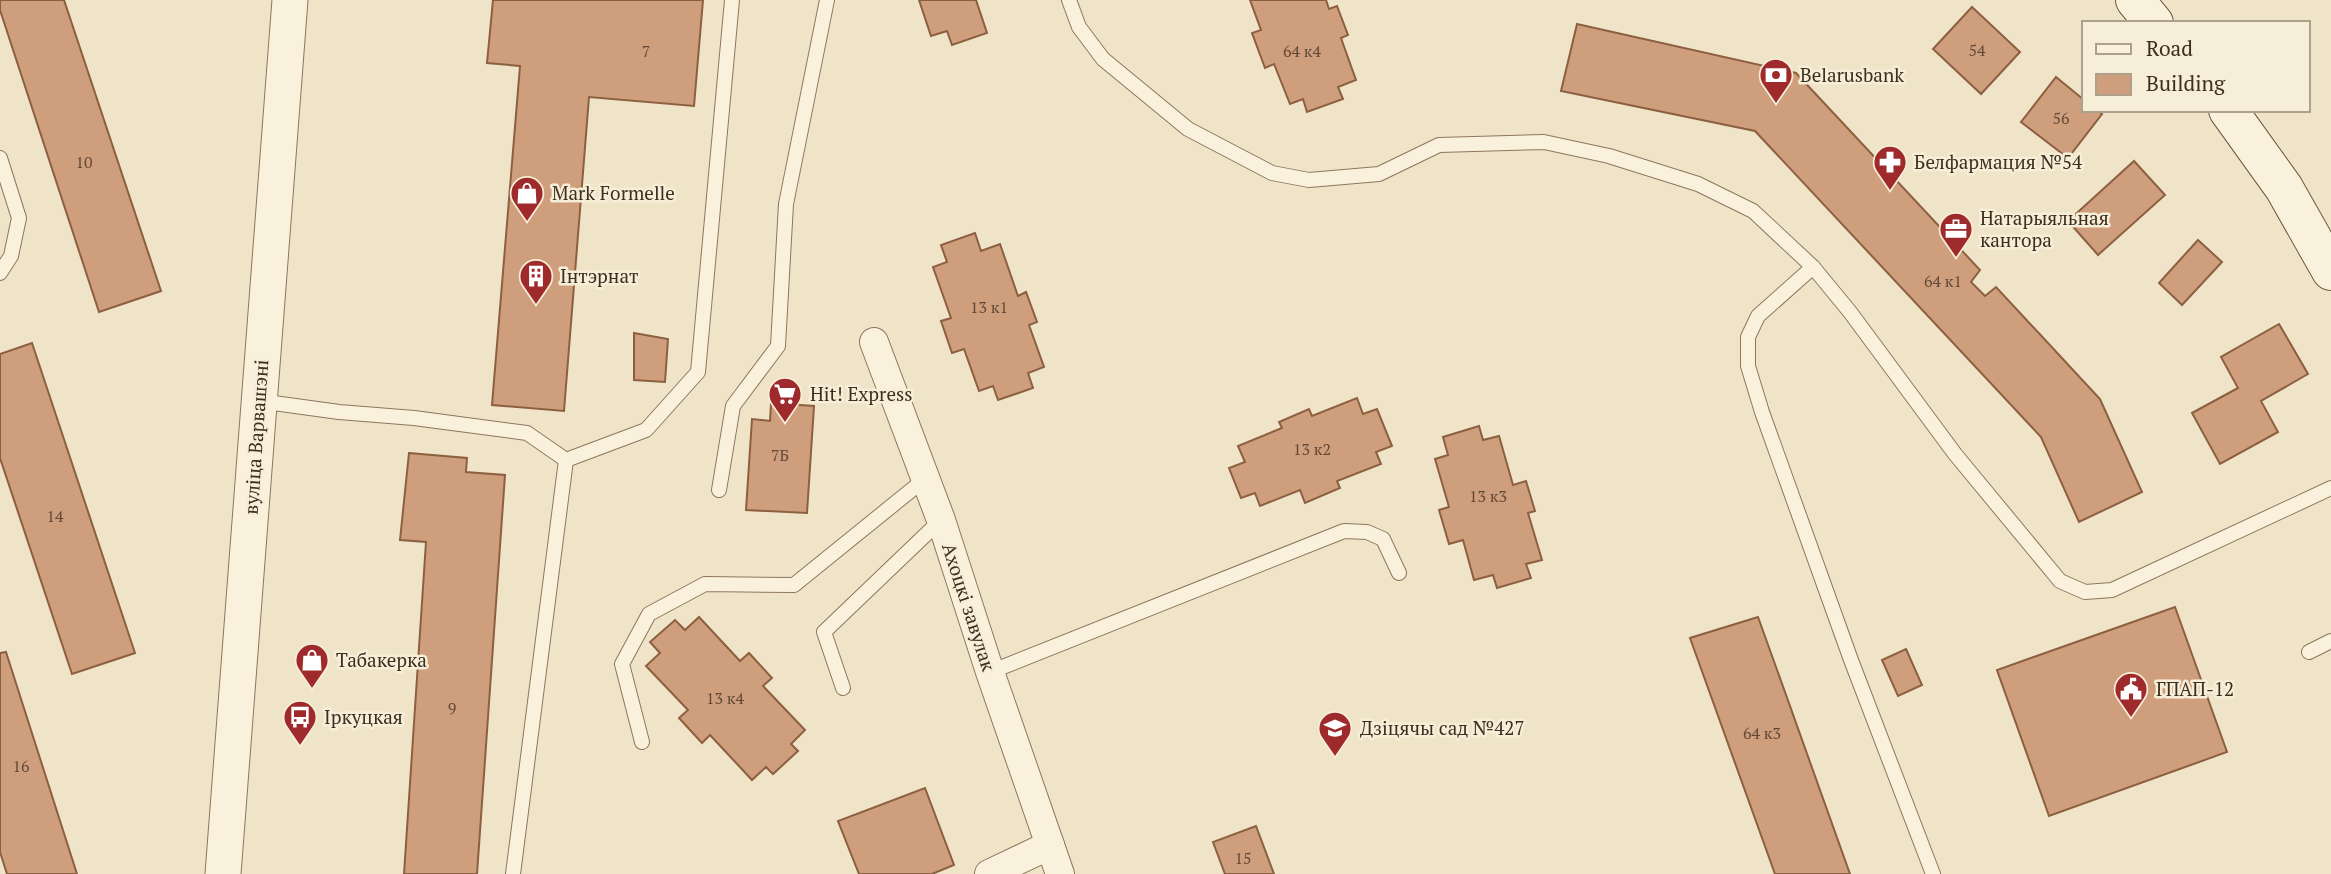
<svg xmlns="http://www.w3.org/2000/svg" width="2331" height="874" font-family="'PT Serif',serif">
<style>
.building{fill:#cf9f7d;stroke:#8d5f41;stroke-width:2}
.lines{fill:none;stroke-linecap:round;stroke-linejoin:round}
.service-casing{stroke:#8d765c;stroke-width:16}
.minor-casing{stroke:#8d765c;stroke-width:30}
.tertiary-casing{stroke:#8d765c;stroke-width:37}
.secondary-casing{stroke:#6f573f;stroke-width:40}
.service{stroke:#faf1dc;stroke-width:14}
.minor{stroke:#faf1dc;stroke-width:28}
.tertiary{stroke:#faf1dc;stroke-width:35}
.secondary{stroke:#faf1dc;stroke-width:38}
.labels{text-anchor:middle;stroke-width:5;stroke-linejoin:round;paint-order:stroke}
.number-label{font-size:16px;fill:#624a37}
.poi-label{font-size:19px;fill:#3d2e20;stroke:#f7eed8;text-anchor:start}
.street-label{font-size:19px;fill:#3d2e20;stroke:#f7eed8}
</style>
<rect width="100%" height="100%" fill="#f0e4c8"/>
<g class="building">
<polygon points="0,0 64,0 161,291 99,312 0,10"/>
<polygon points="493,0 703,0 694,106 589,97 564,411 492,405 520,66 487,63"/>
<polygon points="919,0 976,0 987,33 952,45 947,31 931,36"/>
<polygon points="1250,0 1326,0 1329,9 1337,6 1348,35 1341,38 1356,80 1338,87 1343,99 1307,112 1303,99 1290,104 1274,64 1265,68 1252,33 1261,30"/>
<polygon points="1972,7 2020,52 1981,94 1933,49"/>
<polygon points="1577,24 1796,73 1980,270 1971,282 1985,296 1996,287 2100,399 2142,492 2079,522 2041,437 1755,131 1561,91"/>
<polygon points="2056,77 2084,100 2084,110 2098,110 2102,114 2068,158 2021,122"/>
<polygon points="2134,161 2165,195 2098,255 2068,221"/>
<polygon points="975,233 981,251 1000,244 1018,296 1026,292 1037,322 1029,325 1044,367 1028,373 1033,388 998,400 993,386 979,391 964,349 952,353 941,321 951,318 933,267 947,262 941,245"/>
<polygon points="2198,240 2222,262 2182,305 2159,283"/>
<polygon points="2279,324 2308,374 2261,401 2278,432 2220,464 2192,413 2238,388 2221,357"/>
<polygon points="634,333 668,339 665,382 634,380"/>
<polygon points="32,343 135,653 72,674 0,458 0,354"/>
<polygon points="1357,398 1363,414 1377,409 1392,446 1376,452 1381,464 1337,481 1340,488 1305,503 1300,490 1260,506 1255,493 1241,498 1229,468 1245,462 1238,446 1282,428 1279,422 1309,409 1312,416"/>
<polygon points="771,403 814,406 807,513 746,510 752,419 770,421"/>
<polygon points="1479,426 1483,440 1499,436 1513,485 1526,481 1535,511 1528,513 1542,560 1526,564 1531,578 1497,588 1493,575 1474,580 1463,540 1449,544 1439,510 1449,507 1435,459 1448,455 1443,437"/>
<polygon points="409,453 467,458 466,472 505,475 477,874 404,874 426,542 400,540"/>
<polygon points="2175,607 2227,752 2049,816 1997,670"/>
<polygon points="699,617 740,661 749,653 772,678 763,686 805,730 791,744 798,751 773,774 766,767 752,780 710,735 702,743 679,718 688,710 646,666 660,653 650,642 675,620 685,630"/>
<polygon points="1758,617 1776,667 1850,874 1775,874 1690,638"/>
<polygon points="1906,649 1922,685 1898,696 1882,660"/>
<polygon points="6,652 77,874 7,874 0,852 0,653"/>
<polygon points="925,788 954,865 932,874 859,874 838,821"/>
<polygon points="1256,826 1274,874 1225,874 1213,842"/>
</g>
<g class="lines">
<defs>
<g id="service">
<polyline points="1069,0 1079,27 1103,59 1188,129 1272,173 1309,180 1379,174 1439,145 1544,142 1609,156 1698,184 1753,211 1813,267 1850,312 1955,454 2060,581 2085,592 2112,590 2331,488"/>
<polyline points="0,158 19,218 11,256 0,273"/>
<polyline points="1813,267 1758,316 1748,337 1748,366 1762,412 1851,660 1933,874"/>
<polyline points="259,401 339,412 414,418 527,433 566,460"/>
<polyline points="719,490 733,406 778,346 786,204 827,0"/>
<polyline points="2309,652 2331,641"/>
<polyline points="990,672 1344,531 1367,532 1383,539 1399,573"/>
<polyline points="843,688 824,632 941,520"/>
<polyline points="642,742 622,664 649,614 705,584 794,585 925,479"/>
<polyline points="513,874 566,460 646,430 698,372 732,0"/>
</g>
<g id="minor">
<polyline points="874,342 941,520 990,672 1060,874"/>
<polyline points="989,874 1050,845"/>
</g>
<polyline id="tertiary" points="223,874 290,0"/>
<g id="secondary">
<polyline points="2135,0 2154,23"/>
<polyline points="2228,110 2284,188 2331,271"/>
</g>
</defs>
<use href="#service" class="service-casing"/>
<use href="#minor" class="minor-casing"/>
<use href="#tertiary" class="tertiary-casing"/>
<use href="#secondary" class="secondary-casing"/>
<use href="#service" class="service"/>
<use href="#minor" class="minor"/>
<use href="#tertiary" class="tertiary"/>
<use href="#secondary" class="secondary"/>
</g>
<defs>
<symbol id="bank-pin" viewBox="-11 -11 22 30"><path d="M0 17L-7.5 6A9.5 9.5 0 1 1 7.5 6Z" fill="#9e2a2b" stroke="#f7eed8"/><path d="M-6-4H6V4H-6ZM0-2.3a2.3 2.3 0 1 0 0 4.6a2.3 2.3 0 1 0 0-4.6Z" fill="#fff"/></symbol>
<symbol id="pharmacy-pin" viewBox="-11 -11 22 30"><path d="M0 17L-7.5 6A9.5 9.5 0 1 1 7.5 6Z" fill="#9e2a2b" stroke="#f7eed8"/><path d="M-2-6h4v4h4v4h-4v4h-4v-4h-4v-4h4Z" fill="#fff"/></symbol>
<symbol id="shop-pin" viewBox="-11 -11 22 30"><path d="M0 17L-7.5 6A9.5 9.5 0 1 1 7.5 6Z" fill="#9e2a2b" stroke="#f7eed8"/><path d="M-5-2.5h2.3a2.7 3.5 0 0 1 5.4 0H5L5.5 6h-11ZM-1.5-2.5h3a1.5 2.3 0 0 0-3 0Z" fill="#fff"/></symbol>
<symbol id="office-pin" viewBox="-11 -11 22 30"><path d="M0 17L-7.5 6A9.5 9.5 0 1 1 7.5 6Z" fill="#9e2a2b" stroke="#f7eed8"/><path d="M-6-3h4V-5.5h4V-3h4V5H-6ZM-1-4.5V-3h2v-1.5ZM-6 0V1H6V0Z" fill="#fff"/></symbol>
<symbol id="building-pin" viewBox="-11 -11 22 30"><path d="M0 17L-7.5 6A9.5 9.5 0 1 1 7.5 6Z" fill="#9e2a2b" stroke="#f7eed8"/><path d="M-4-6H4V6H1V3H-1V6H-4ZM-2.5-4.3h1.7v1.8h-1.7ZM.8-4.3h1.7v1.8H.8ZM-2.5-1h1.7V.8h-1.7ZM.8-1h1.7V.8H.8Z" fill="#fff"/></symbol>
<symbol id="supermarket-pin" viewBox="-11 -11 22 30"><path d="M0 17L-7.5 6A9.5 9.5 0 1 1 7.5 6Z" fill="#9e2a2b" stroke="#f7eed8"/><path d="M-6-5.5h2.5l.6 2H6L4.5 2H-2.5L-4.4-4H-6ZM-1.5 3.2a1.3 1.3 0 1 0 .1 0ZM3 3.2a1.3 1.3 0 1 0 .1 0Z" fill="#fff"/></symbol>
<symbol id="civic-pin" viewBox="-11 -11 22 30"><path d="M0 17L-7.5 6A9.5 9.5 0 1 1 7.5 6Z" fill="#9e2a2b" stroke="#f7eed8"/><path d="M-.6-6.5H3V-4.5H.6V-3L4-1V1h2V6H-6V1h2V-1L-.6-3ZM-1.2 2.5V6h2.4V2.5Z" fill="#fff"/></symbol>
<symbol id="bus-pin" viewBox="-11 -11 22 30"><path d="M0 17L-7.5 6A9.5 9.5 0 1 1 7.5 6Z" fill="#9e2a2b" stroke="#f7eed8"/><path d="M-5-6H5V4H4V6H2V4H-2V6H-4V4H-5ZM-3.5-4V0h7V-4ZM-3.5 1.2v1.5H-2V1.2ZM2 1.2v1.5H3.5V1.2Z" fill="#fff"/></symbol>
<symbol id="school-pin" viewBox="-11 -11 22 30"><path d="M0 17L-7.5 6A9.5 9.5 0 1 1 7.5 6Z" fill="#9e2a2b" stroke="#f7eed8"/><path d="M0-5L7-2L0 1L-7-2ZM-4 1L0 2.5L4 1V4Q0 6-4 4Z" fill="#fff"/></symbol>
</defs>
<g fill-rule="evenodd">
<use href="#bank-pin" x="1757" y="56" width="38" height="52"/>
<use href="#pharmacy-pin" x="1871" y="143" width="38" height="52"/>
<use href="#shop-pin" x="508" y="174" width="38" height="52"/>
<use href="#office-pin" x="1937" y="210" width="38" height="52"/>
<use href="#building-pin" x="517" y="257" width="38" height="52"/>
<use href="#supermarket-pin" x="766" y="375" width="38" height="52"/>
<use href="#shop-pin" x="293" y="641" width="38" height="52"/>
<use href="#civic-pin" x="2112" y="670" width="38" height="52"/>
<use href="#bus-pin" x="281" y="698" width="38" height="52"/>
<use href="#school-pin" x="1316" y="709" width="38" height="52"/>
</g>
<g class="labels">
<g class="number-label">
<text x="1977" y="56">54</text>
<text x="646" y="57">7</text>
<text x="1302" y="57">64 к4</text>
<text x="2061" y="124">56</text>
<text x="84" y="168">10</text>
<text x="1943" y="287">64 к1</text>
<text x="989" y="313">13 к1</text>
<text x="1312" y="455">13 к2</text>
<text x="780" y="461">7Б</text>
<text x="1488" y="502">13 к3</text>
<text x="55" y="522">14</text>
<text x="725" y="704">13 к4</text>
<text x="452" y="714">9</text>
<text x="1762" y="739">64 к3</text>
<text x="21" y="772">16</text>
<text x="1243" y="864">15</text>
</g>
<g class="poi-label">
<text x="1800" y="82">Belarusbank</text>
<text x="1914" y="169">Белфармация №54</text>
<text x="552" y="200">Mark Formelle</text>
<text x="1980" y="225">Натарыяльная<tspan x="1980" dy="22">кантора</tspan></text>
<text x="560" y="283">Інтэрнат</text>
<text x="810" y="401">Hit! Express</text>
<text x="336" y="667">Табакерка</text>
<text x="2156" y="696">ГПАП-12</text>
<text x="324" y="724">Іркуцкая</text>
<text x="1360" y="735">Дзіцячы сад №427</text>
</g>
<g class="street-label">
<text transform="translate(256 437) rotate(-86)" y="7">вуліца Варвашэні</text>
<text transform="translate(969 607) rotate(72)" y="7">Ахоцкі завулак</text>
</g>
</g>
<rect x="2082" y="21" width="228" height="91" fill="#f7eed8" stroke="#ada18e" stroke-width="2"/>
<rect x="2096" y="44" width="35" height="10" fill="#faf1dc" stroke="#ada18e" stroke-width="2"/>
<text x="2146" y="56" font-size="21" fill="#3d2e20">Road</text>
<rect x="2096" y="74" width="35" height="21" fill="#cf9f7d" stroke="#ada18e" stroke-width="2"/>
<text x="2146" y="91" font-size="21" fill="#3d2e20">Building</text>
</svg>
